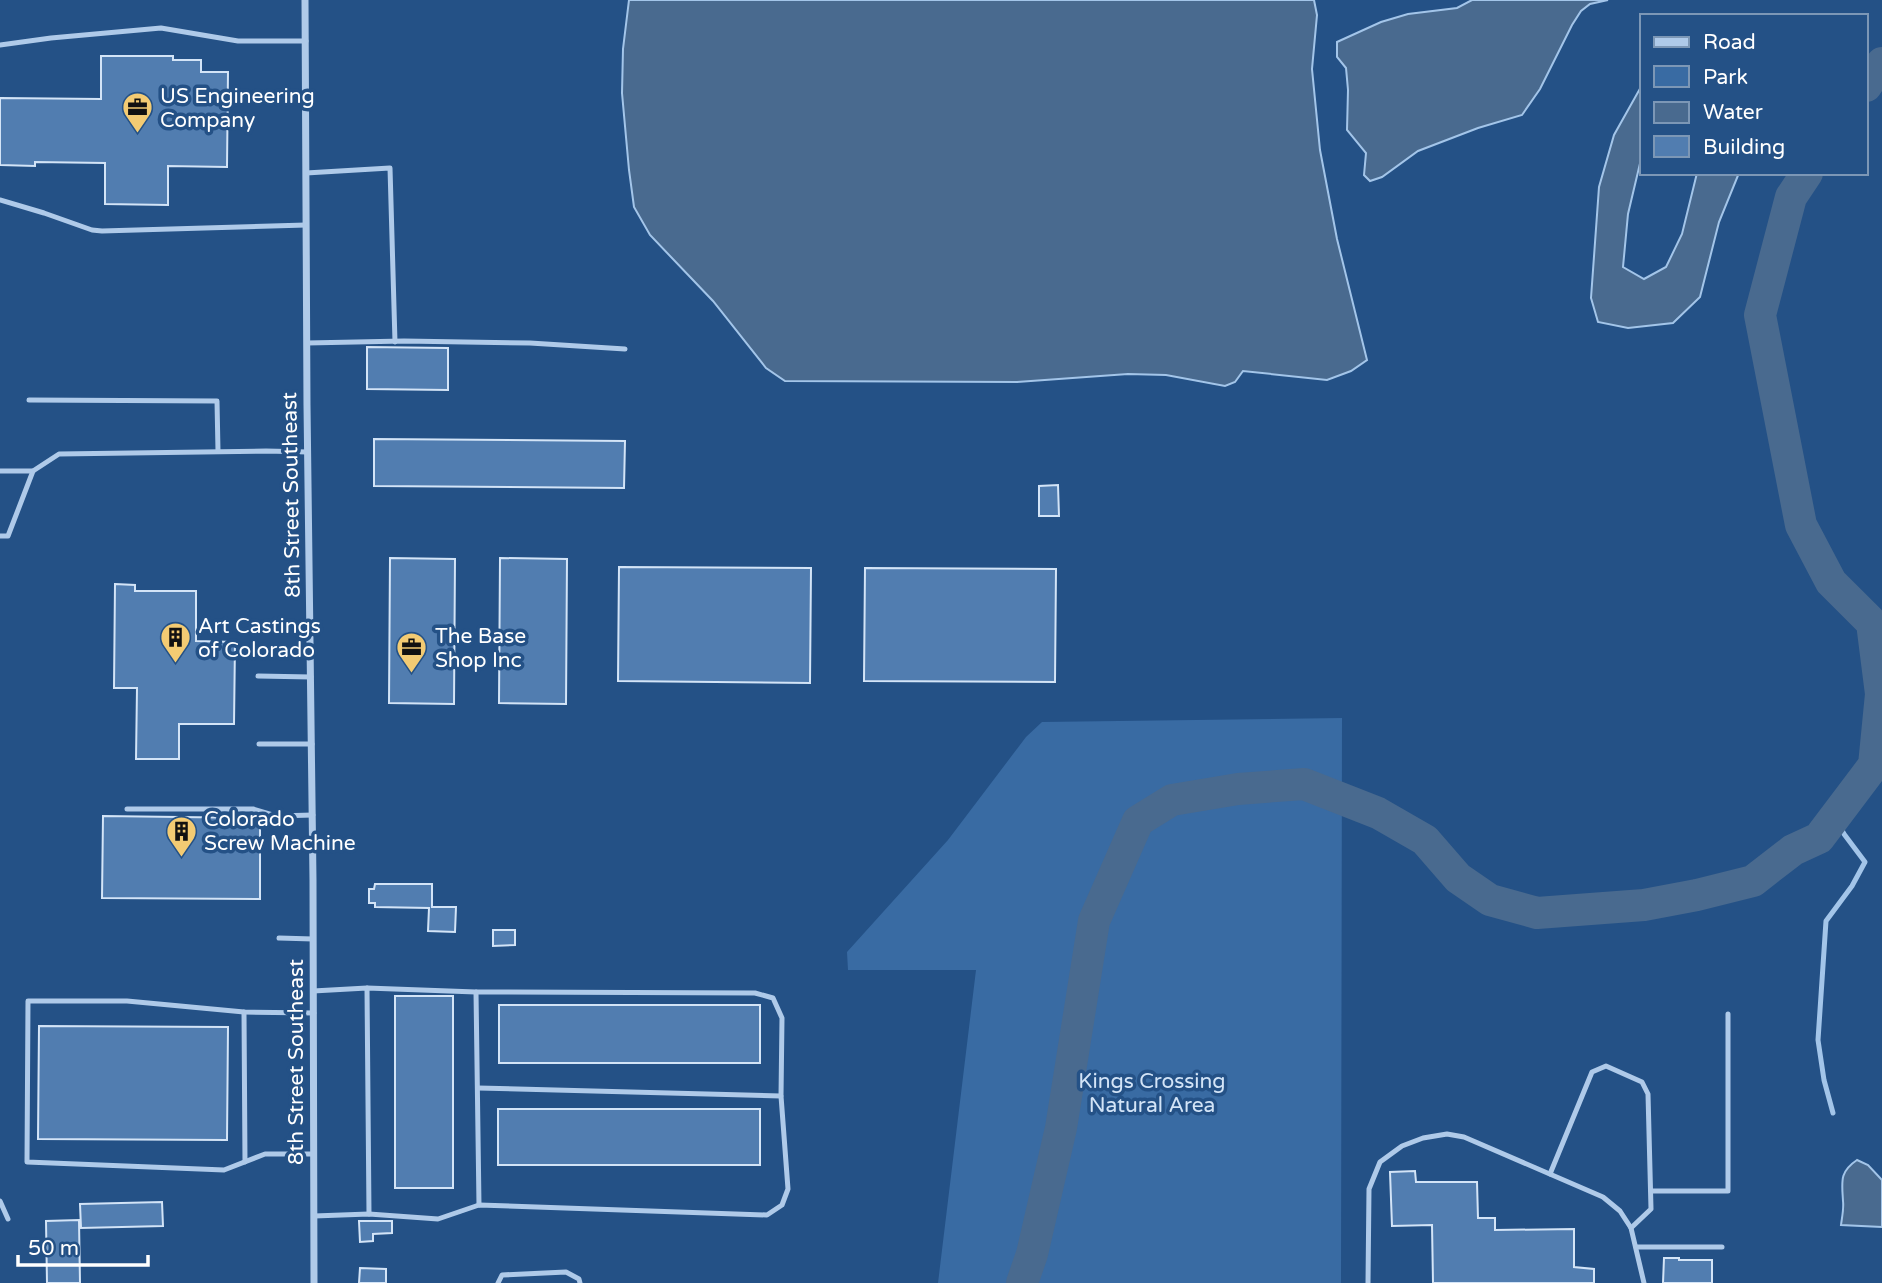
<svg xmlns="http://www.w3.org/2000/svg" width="1882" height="1283" font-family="'Varela Round',sans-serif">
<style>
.green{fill:#396ba3}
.water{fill:#496a8f;stroke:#a3c5e9;stroke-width:2}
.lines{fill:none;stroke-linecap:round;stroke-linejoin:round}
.stream{stroke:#a3c5e9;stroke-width:5}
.river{stroke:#496a8f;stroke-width:32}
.building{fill:#517db0;stroke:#d3e4f7;stroke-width:2}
.lane{stroke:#afcae9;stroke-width:5}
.street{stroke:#afcae9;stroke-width:7}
.labels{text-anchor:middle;stroke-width:7;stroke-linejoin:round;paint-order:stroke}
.poi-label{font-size:21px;fill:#fff;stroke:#245186;text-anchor:start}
.street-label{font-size:21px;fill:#fff;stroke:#245186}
.park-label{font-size:21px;fill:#d3e4f7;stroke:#245186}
</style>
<rect width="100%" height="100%" fill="#245186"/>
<polygon class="green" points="1342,718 1341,1283 938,1283 976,970 848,970 847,952 948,840 1026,737 1042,722"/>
<g class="water">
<polygon points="629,0 1314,0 1317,15 1312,69 1320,150 1337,239 1367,360 1351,371 1327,380 1243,371 1235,382 1225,386 1166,375 1128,374 1017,382 785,381 766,368 713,301 650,235 634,207 629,170 622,93 623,49"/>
<polygon points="1472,0 1608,0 1590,4 1581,11 1572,25 1540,89 1522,115 1478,128 1418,151 1382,177 1370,181 1364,175 1366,153 1347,130 1348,90 1346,68 1337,57 1337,42 1381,22 1408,14 1457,8"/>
<polygon points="1642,85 1642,155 1628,214 1623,267 1644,279 1666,267 1682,234 1697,173 1739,173 1719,222 1700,297 1673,323 1628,328 1598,322 1591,298 1599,187 1614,135"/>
<path d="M 1857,1160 L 1868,1165 L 1882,1180 L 1882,1227 L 1841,1225 C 1842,1217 1844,1209 1843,1201 C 1842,1182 1839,1172 1857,1160 Z"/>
</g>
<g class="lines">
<polyline class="stream" points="1833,1113 1824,1080 1818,1040 1826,921 1852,886 1865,862 1844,834 1835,816"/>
<g class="river">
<polyline points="1866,86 1882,63"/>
<polyline points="1022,1283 1032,1254 1061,1128 1094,921 1138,821 1172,800 1238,789 1304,784 1378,813 1425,840 1458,878 1490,900 1537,913 1644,905 1697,895 1753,881 1793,850 1819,838 1874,765 1881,694 1872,623 1831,582 1801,525 1760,315 1791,197 1807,173"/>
</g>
</g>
<g class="building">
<polygon points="101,56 173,56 173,60 201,60 201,72 228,72 227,167 168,166 168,205 105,204 105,163 35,162 35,166 0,165 0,98 101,99"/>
<polygon points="367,347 448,348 448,390 367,389"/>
<polygon points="374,439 625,441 624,488 374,486"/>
<polygon points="1058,485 1059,516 1039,516 1039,486"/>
<polygon points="390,558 455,559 454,704 389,703"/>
<polygon points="500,558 567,559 566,704 499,703"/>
<polygon points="619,567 811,568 810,683 618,681"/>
<polygon points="865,568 1056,569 1055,682 864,681"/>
<polygon points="115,584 135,585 135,591 196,591 196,641 235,642 234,724 179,724 179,759 136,759 137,688 114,688"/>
<polygon points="103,816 260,818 260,899 102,898"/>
<polygon points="375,884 432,884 432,907 456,907 455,932 428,931 429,908 375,907 375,903 369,903 369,889 374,889"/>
<polygon points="493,930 515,930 515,945 493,946"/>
<rect x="395" y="996" width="58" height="192"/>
<rect x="499" y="1005" width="261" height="58"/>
<polygon points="39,1026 228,1027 227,1140 38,1139"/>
<rect x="498" y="1109" width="262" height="56"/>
<polygon points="1415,1171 1416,1182 1477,1182 1478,1218 1495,1218 1495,1230 1574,1229 1574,1267 1594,1269 1594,1283 1433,1283 1432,1225 1392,1226 1390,1172"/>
<polygon points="162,1202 163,1226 81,1228 80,1204"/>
<polygon points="79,1220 80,1283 47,1283 46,1221"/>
<polygon points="359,1221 392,1221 392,1233 373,1234 373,1241 360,1242"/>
<polygon points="1664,1258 1679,1258 1679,1260 1712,1260 1712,1283 1663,1283"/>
<polygon points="360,1268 386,1269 386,1283 359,1283"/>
</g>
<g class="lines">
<g class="lane">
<polyline points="0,45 51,38 161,28 238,41 306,41"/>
<polyline points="306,173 390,168 395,342"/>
<polyline points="0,200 44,213 92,230 102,231 306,225"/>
<polyline points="307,343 404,341 530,343 625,349"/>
<polyline points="29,400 217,401 218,451"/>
<polyline points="0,471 33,471 59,454 266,451 308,452"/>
<polyline points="0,536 8,536 33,471"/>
<polyline points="258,676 311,677"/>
<polyline points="259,744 312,744"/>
<polyline points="127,809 253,809 276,816 313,815"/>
<polyline points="279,938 313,939"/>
<polyline points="367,988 369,1214"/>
<polyline points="313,991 367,988 476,992 755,993 773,998 782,1018 781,1096 788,1189 782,1205 767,1215 479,1205 438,1219 369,1214 314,1216"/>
<polyline points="476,992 479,1205"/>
<polyline points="244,1012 245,1162"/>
<polyline points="314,1013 244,1012 127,1001 28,1001 27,1162 224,1170 265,1154 314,1154"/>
<polyline points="478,1088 781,1096"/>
<polyline points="1550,1174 1592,1072 1606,1066 1642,1082 1648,1094 1651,1209 1631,1228"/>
<polyline points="1651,1191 1728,1191 1728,1014"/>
<polyline points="0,1201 8,1219"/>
<polyline points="1636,1247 1722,1247"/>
<polyline points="498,1283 502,1275 566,1272 579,1279 580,1283"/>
<polyline points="1368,1283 1369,1189 1380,1162 1402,1146 1423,1138 1447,1134 1464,1137 1603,1197 1620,1211 1631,1228 1644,1283"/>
</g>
<polyline class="street" points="305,0 307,405 313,880 314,1283"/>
</g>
<defs>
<symbol id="office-pin" viewBox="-11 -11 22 30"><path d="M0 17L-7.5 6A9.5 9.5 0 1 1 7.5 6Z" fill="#f3cb73" stroke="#245186"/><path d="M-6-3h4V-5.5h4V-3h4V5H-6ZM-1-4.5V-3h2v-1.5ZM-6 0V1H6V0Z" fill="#111"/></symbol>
<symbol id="building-pin" viewBox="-11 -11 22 30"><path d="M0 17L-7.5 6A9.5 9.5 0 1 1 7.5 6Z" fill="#f3cb73" stroke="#245186"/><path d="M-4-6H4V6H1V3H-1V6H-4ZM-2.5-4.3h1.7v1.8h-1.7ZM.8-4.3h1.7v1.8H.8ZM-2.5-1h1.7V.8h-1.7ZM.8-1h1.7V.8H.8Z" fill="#111"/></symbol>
</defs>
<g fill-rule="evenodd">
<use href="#office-pin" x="120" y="90" width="35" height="47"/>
<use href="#building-pin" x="158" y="620" width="35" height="47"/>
<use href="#office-pin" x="394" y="630" width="35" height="47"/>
<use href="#building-pin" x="164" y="814" width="35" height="47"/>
</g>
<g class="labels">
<g class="poi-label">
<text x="160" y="103">US Engineering<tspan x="160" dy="24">Company</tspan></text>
<text x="198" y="633">Art Castings<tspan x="198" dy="24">of Colorado</tspan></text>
<text x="435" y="643">The Base<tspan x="435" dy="24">Shop Inc</tspan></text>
<text x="204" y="826">Colorado<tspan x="204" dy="24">Screw Machine</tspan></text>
</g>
<g class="street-label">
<text transform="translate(291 495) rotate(-91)" y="7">8th Street Southeast</text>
<text transform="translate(296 1062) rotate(-90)" y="7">8th Street Southeast</text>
</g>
<g class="park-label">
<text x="1152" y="1088">Kings Crossing<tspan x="1152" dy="24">Natural Area</tspan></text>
</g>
</g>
<rect x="1640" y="14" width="228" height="161" fill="#245186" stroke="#7c97b6" stroke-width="2"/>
<rect x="1654" y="37" width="35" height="10" fill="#afcae9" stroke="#7c97b6" stroke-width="2"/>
<text x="1703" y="49" font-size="21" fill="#ffffff">Road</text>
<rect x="1654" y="66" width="35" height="21" fill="#396ba3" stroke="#7c97b6" stroke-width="2"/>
<text x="1703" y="84" font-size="21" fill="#ffffff">Park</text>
<rect x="1654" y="102" width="35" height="21" fill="#496a8f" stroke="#7c97b6" stroke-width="2"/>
<text x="1703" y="119" font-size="21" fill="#ffffff">Water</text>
<rect x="1654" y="136" width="35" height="21" fill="#517db0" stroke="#7c97b6" stroke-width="2"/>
<text x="1703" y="154" font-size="21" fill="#ffffff">Building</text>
<path d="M18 1255v10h130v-10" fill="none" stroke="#ffffff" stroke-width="3.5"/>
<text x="28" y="1255" font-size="21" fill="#ffffff" stroke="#245186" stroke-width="5" paint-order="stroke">50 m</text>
</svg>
